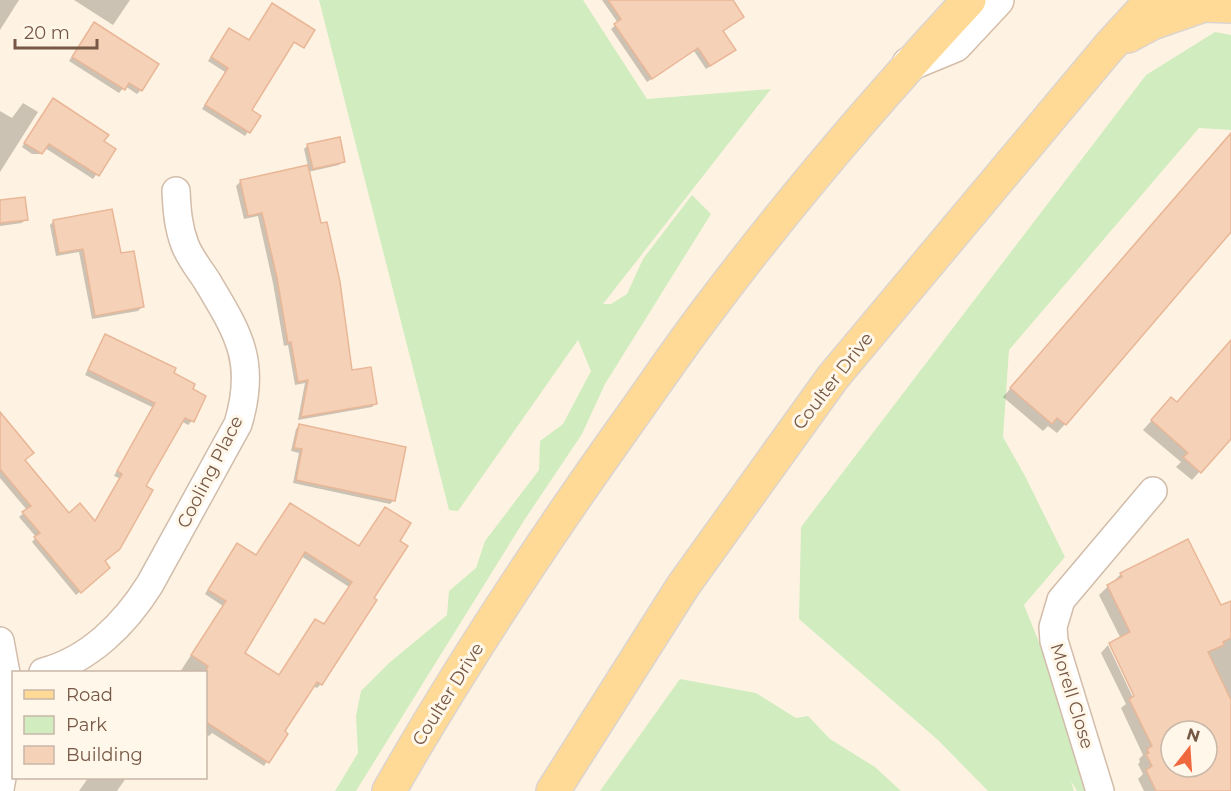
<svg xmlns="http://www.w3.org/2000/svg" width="1231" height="791" font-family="Montserrat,sans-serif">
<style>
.green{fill:#d1ecbf}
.shadow{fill:#0003;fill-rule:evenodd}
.building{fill:#f5d1b7;stroke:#e9b797;stroke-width:1.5;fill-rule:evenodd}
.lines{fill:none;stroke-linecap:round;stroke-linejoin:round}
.minor-casing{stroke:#d2bcaa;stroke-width:30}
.secondary-casing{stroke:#d5bca7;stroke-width:36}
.primary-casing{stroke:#dcd4cf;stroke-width:36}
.minor{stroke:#fff;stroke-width:27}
.secondary{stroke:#fff;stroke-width:33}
.primary{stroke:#ffda97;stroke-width:33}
.labels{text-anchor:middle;stroke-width:6;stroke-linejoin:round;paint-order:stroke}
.street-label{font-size:18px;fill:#775846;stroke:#fff7e9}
</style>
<rect width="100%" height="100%" fill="#fef3e2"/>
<g class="green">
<polygon points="319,0 583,0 647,99 771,89 603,304 611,304 627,294 643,259 692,195 711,214 605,384 582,434 525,519 356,791 335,791 358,753 356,716 361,691 389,663 447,615 449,591 476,568 485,541 539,470 540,441 563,424 591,371 578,340 458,511 449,510"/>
<polygon points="1215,32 1231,35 1231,130 1199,128 1009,350 1003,437 1025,476 1065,557 1024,605 1049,667 1088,791 1077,791 1071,781 1074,791 988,791 938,740 799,619 801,527 1146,75"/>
<polygon points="680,679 756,693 796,718 808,716 830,739 875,767 901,791 600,791"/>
</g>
<g class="shadow">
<polygon points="0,0 19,0 0,30"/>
<polygon points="74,0 130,0 113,25"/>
<polygon points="602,0 731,0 722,31 730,54 706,69 694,51 647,82 611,29 618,23"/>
<polygon points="91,28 141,90 137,94 125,86 119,93 69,61"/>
<polygon points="229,29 248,41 256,31 250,111 259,116 245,136 202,109 225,72 208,61"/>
<polygon points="23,103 38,112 0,172 0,111 12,118"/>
<polygon points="49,104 114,149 93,179 45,148 39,154 32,154 22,147"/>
<polygon points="1231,135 1231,230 1065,424 1057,433 1048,426 1043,431 1003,397"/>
<polygon points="308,145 343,161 339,165 308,172 351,372 376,403 372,407 298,420 305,383 295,385 288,345 284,346 273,283 258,216 244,219 236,186 240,182 308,166 304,149"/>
<polygon points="0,201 26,219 22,223 0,226"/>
<polygon points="54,221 119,255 142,307 138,311 92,319 79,252 56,256 50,225"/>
<polygon points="106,336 172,374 191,389 192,421 188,425 181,421 104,561 104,572 76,595 32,542 36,537 19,517 27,510 0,478 0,414 24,461 69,515 94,522 119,478 114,476 152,407 85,375 102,340"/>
<polygon points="1231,341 1231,436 1192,480 1176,467 1181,462 1143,430 1163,408 1176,404"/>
<polygon points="300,425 394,500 390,504 293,483 299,453 291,451 296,429"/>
<path d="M 290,505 L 358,548 L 382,513 L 321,684 L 317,688 L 313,686 L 283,732 L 286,734 L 264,766 L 212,733 L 209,736 L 206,734 L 206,672 L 180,672 L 223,606 L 205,594 L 233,549 L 237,545 L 256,556 ZM 301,556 L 349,587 L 324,626 L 278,676 L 243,653 Z"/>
<path d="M 1188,541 L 1220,607 L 1231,603 L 1231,791 L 1144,791 L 1138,779 L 1143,774 L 1138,764 L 1140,762 L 1139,759 L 1143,755 L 1121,708 L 1126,704 L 1101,653 L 1108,645 L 1136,704 L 1139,702 L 1112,645 L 1109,645 L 1121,639 L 1099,595 L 1121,574 ZM 1171,731 L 1207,731 L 1207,767 L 1171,767 Z"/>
<polygon points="88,778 126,778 117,791 79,791"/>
</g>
<g class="building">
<polygon points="608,0 733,0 744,17 723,31 736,50 710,66 698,48 652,79 614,24 621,19"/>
<polygon points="272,3 315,30 304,48 294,42 252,110 261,116 250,133 205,105 228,68 211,57 229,28 249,40"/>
<polygon points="94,22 159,64 142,91 129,83 125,90 72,57"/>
<polygon points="53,98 109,135 104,141 116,149 99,176 49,144 42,154 24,143"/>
<polygon points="1231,133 1231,232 1066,425 1057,418 1052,424 1010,388"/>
<polygon points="340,137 345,162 313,169 307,144"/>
<polygon points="308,165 321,223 327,222 340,282 352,370 371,367 377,404 301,417 308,380 298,382 291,342 288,343 277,278 262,213 248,216 240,180"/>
<polygon points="25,197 28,220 0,223 0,200"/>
<polygon points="112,209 121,253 134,251 144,307 95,316 83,249 59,253 53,220"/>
<polygon points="105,334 176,368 174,373 195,384 193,389 206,396 194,422 185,418 146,486 153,490 120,549 105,561 110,568 81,593 34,537 40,533 22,512 31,506 0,469 0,412 34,453 25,460 69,513 80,503 95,521 122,474 117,471 155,403 88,370"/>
<polygon points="1231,340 1231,439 1201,473 1183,457 1188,453 1151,420 1171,397 1177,402"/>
<polygon points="299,424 406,447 395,501 296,480 302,449 294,448"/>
<path d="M 290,503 L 359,546 L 385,507 L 411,523 L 400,541 L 408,546 L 374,598 L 377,600 L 322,685 L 317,682 L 285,731 L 288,734 L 269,763 L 206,722 L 206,671 L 208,666 L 191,655 L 226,601 L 208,590 L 237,543 L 256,555 ZM 305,552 L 352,582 L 324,624 L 315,619 L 279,675 L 245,653 Z"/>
<path d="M 1188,539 L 1221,605 L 1231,601 L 1231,638 L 1223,642 L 1224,645 L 1208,652 L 1231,700 L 1231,791 L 1156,791 L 1146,770 L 1152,766 L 1146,754 L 1149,753 L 1147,749 L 1152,746 L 1129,699 L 1134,696 L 1109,643 L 1130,632 L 1107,585 L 1122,577 L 1120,573 ZM 1171,731 L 1207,731 L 1207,767 L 1171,767 Z"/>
</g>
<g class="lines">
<defs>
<g id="minor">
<polyline points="0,641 7,679 9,738 0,789"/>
<path d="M 43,672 C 89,660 125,624 150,584 L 238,424 C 257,361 238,333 207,281 C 200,270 190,258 185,245 C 178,227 177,210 176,191"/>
<polyline points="1100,791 1054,641 1053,627 1061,600 1153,491"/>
</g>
<polyline id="secondary" points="909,64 955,45 997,0"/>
<g id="primary">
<polyline points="1128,36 1152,23 1204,5 1231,6"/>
<path d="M 389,791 C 461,665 541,544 625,426 C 653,387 679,348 708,310 C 789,202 877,99 969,0"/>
<polyline points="553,791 683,586 833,377 1109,47 1152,0"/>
</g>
</defs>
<use href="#minor" class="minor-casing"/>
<use href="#secondary" class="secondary-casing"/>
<use href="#primary" class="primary-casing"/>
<use href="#minor" class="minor"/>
<use href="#secondary" class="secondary"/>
<use href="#primary" class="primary"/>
</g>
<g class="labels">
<g class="street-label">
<text transform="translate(833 381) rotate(-52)" y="6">Coulter Drive</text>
<text transform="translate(210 472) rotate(-63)" y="6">Cooling Place</text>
<text transform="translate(448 694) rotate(-58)" y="6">Coulter Drive</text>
<text transform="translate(1072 696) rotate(73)" y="6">Morell Close</text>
</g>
</g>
<rect x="12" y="671" width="195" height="108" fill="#fff7e9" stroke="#c9b7a8" stroke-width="1.5"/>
<rect x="24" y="690" width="30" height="9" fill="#ffda97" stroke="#c9b7a8" stroke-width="1.5"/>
<text x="66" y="701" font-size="18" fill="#775846">Road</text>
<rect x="24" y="716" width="30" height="18" fill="#d1ecbf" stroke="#c9b7a8" stroke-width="1.5"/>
<text x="66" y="731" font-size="18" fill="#775846">Park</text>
<rect x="24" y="746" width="30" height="18" fill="#f5d1b7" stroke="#c9b7a8" stroke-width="1.5"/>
<text x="66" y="761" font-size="18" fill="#775846">Building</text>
<g transform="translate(1189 749) rotate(17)"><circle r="28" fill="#fff7e9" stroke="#c9b7a8" stroke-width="1.5"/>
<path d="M0-4.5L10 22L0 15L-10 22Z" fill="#f0683e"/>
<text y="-9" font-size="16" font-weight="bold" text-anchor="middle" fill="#775846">N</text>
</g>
<path d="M15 39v9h82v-9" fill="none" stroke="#775846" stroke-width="3"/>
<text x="24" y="39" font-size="18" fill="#775846" stroke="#fff7e9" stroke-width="4.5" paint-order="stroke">20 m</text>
</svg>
